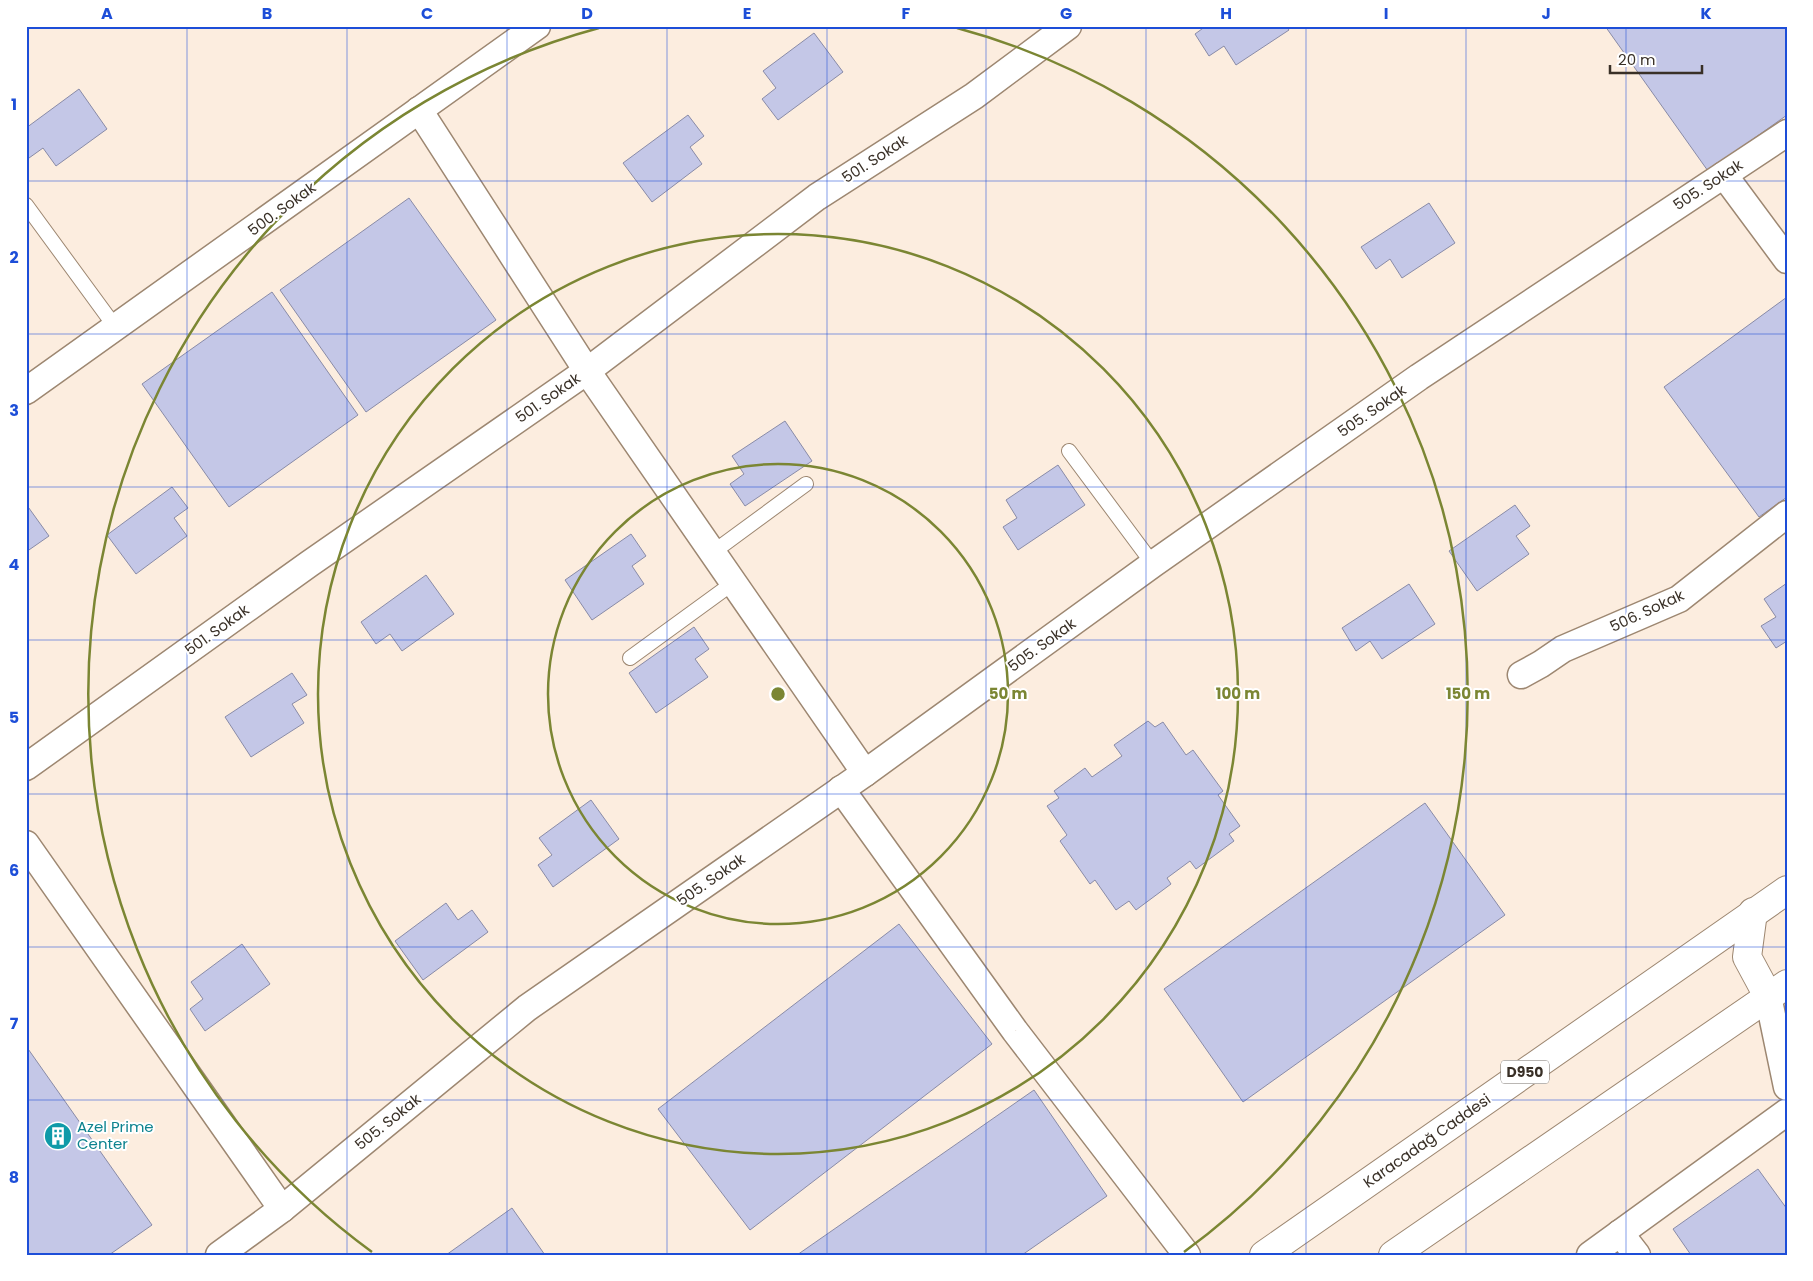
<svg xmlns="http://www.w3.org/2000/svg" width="1813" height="1281" font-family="Poppins,sans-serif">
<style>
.building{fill:#c4c7e7;stroke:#898ba7}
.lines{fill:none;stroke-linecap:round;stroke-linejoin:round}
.service-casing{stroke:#9d8771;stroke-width:16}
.minor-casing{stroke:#9d8771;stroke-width:29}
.trunk-casing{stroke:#9d8771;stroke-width:30}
.service{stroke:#fff;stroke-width:14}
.minor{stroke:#fff;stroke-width:26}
.trunk{stroke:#fff;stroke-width:28}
.grid{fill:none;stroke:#1d4ed8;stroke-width:1;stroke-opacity:0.55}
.ring{fill:none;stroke:#7b8633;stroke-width:2.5}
.labels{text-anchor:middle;stroke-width:4;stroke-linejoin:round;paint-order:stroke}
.shield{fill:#fff;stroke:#746e68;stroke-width:1}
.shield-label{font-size:14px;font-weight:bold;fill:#393027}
.street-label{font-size:15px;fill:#393027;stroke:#fff}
.culture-label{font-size:15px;fill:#0d838f;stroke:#fff;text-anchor:start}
.centre{fill:#7b8633;stroke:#fff;stroke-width:2.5}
.ring-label{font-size:15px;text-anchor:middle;font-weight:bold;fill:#7b8633;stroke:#fff;stroke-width:4;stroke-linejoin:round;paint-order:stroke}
.neatline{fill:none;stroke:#1d4ed8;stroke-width:2}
.grid-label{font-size:16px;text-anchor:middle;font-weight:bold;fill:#1d4ed8}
</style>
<rect width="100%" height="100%" fill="#fceddf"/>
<g class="building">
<polygon points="1206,26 1286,26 1289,30 1236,65 1224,46 1209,56 1195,34"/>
<polygon points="1605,26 1787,26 1787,115 1708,171"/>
<polygon points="814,33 843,72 778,120 762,99 776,88 763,71"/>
<polygon points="79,89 107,129 56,166 43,148 29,158 26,154 26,128"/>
<polygon points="688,115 704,136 690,147 702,164 652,202 623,163"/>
<polygon points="409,198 496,320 366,412 280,290"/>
<polygon points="1429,203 1455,243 1402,278 1390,259 1376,269 1361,247"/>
<polygon points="272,292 358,415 229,507 142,384"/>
<polygon points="1787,297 1787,497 1759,517 1664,387"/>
<polygon points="785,421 812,461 745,506 730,484 744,474 732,456"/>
<polygon points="1058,465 1085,505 1018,550 1003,527 1017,518 1006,500"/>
<polygon points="172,487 188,508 174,518 187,536 136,574 107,535"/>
<polygon points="26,504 49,536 26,552"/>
<polygon points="1515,505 1530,526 1516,536 1529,554 1477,591 1449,551"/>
<polygon points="631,534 646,556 632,566 644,584 592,620 565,580"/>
<polygon points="426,575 454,614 402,651 390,634 376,644 361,622"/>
<polygon points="1787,583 1787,641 1776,648 1761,626 1776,617 1764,599"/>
<polygon points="1409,584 1435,624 1382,659 1370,641 1356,651 1342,628"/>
<polygon points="694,627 709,649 695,659 708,677 656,713 629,673"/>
<polygon points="292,673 307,695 292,704 304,723 251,757 225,717"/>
<polygon points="1148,721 1155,727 1163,722 1186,755 1193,750 1223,791 1218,795 1240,826 1229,834 1234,841 1196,869 1190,861 1167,878 1171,884 1136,910 1129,901 1116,910 1095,880 1090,884 1060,841 1067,835 1047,806 1059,798 1054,791 1085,768 1092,777 1122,756 1114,745"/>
<polygon points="591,800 619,839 553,887 538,865 552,855 539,838"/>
<polygon points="1425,803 1505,915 1243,1102 1164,989"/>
<polygon points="446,903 458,920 472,910 488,932 423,980 395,941"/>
<polygon points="899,924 992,1044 750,1230 658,1109"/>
<polygon points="242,944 270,984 205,1031 190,1009 203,999 191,982"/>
<polygon points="26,1046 152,1225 109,1255 26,1255"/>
<polygon points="1034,1090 1107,1196 1022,1255 797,1255"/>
<polygon points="1758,1169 1787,1209 1787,1255 1691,1255 1673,1229"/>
<polygon points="512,1208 545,1255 446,1255"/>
</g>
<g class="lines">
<defs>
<g id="service">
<polyline points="26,205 116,328"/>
<polyline points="1069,451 1153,564"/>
<polyline points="712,553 806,484"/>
<polyline points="630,658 733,583"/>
</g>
<g id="minor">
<polyline points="419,110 587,371 865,773"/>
<polyline points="1724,175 1787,260"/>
<polyline points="26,391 537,26"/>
<polyline points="1521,675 1541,664 1563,649 1679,599 1787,514"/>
<polyline points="26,767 309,564 587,371 817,197 974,96 1068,26"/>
<polyline points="841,789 1015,1031 1187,1255"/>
<polyline points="26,844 282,1209"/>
<polyline points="1768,996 1787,1087"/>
<polyline points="1620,1233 1637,1255"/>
<polyline points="219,1255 282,1209 527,1008 865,773 1153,564 1419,377 1787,133"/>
<polyline points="1590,1255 1787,1112"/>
</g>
<g id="trunk">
<polyline points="1753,912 1747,957 1768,996"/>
<polyline points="1264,1255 1787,890"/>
<polyline points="1393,1255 1787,984"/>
</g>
</defs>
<use href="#service" class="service-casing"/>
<use href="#minor" class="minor-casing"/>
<use href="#trunk" class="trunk-casing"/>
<use href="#service" class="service"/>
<use href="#minor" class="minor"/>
<use href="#trunk" class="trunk"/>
</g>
<path class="grid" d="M 187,26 L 187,1255M 347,26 L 347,1255M 507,26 L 507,1255M 667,26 L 667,1255M 827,26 L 827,1255M 986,26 L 986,1255M 1146,26 L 1146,1255M 1306,26 L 1306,1255M 1466,26 L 1466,1255M 1626,26 L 1626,1255M 26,181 L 1787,181M 26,334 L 1787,334M 26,487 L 1787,487M 26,640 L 1787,640M 26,794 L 1787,794M 26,947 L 1787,947M 26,1100 L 1787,1100"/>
<g class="ring">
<circle cx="778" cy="694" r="230"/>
<circle cx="778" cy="694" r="460"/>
<path d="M372 1252A690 690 0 0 1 599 28M957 28A690 690 0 0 1 1184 1252"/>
</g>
<defs>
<symbol id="building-disc" viewBox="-11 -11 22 22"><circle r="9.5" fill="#0f9aa8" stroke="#fff"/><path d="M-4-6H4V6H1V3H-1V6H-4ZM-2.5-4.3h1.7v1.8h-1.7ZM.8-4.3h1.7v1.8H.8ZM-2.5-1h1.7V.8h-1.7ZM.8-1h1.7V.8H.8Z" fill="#fff"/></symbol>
</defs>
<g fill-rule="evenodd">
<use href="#building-disc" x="42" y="1120" width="32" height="32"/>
</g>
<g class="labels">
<rect class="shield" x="1501" y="1060.5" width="48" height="23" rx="4"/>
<g class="shield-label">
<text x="1525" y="1077">D950</text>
</g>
<g class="street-label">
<text transform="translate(875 159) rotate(-33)" y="5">501. Sokak</text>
<text transform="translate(1708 185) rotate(-33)" y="5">505. Sokak</text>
<text transform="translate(282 209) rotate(-36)" y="5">500. Sokak</text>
<text transform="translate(548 398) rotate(-35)" y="5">501. Sokak</text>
<text transform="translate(1372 411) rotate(-35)" y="5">505. Sokak</text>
<text transform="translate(1647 611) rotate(-25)" y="5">506. Sokak</text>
<text transform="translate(217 630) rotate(-36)" y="5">501. Sokak</text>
<text transform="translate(1042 645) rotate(-36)" y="5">505. Sokak</text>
<text transform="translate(711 880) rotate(-35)" y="5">505. Sokak</text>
<text transform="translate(388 1122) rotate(-39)" y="5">505. Sokak</text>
<text transform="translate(1427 1141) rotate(-35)" y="5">Karacadağ Caddesi</text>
</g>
<g class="culture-label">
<text x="77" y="1132">Azel Prime<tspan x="77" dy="17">Center</tspan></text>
</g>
</g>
<circle cx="778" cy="694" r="8" class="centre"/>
<g class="ring-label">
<text x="1008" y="699">50 m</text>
<text x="1238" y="699">100 m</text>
<text x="1468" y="699">150 m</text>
</g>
<rect width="1813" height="1281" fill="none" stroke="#ffffff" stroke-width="55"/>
<path d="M1610 65v8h92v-8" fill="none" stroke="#393027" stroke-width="2.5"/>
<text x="1618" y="65" font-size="15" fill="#393027" stroke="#ffffff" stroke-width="4" paint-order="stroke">20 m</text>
<rect x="28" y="28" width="1758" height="1226" class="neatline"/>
<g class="grid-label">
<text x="107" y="19">A</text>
<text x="267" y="19">B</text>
<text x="427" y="19">C</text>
<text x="587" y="19">D</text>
<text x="747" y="19">E</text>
<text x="906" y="19">F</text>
<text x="1066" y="19">G</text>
<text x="1226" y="19">H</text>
<text x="1386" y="19">I</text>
<text x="1546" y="19">J</text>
<text x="1706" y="19">K</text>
<text x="14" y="110">1</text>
<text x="14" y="263">2</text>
<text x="14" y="416">3</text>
<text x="14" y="570">4</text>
<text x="14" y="723">5</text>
<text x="14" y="876">6</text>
<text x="14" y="1029">7</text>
<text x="14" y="1183">8</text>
</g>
</svg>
